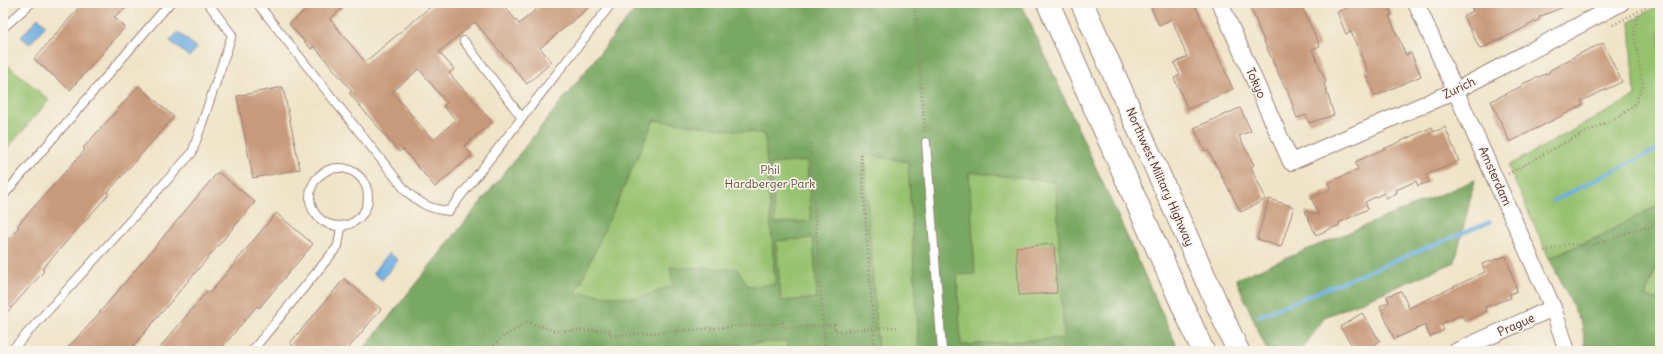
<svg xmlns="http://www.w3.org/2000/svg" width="1663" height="354" font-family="Delius,sans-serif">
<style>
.green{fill:#97c26f;stroke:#70704d}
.forest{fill:#79a862;stroke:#626446;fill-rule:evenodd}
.water{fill:#6eafe2;stroke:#5c6786}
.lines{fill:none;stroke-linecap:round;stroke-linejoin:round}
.stream{stroke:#6eafe2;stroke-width:4}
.building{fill:#c79a7c;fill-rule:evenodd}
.lane-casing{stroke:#9c8279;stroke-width:10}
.street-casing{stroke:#9c8279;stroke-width:18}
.primary-casing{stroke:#9c8279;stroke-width:24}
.path{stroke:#9c8279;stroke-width:2.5;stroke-dasharray:1 3;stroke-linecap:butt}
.lane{stroke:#fff;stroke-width:8}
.street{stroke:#fff;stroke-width:16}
.primary{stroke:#fff;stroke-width:22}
.labels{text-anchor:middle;stroke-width:3.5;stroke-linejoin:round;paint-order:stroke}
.street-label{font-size:12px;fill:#4a1f2b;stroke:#f7f3e8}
.park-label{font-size:12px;fill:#61503f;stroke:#f7f3e8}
</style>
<rect width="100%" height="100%" fill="#f7f3e8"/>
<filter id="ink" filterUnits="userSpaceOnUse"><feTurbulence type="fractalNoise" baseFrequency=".025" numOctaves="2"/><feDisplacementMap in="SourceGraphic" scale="8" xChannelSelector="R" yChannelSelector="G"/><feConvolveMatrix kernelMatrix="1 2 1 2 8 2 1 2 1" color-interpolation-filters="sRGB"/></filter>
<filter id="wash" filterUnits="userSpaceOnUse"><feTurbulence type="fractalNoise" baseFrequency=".012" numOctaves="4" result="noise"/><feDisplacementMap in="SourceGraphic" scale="16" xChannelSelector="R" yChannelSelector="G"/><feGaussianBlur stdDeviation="0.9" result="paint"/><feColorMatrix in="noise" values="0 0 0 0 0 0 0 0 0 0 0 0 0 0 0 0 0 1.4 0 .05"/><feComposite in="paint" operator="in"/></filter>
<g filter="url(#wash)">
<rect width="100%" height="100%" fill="#efe4c7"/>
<g class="green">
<polygon points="640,3 1021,3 1179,351 362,351"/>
<polygon points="1660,4 1660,204 1598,237 1549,258 1508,166 1635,96 1630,22"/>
<polygon points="3,61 49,100 5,151 3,150"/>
<polygon points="1660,258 1660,300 1645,296"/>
</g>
<g class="forest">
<path d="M 640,3 L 1021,3 L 1179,351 L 919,351 L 908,162 L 864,154 L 878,351 L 788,351 L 787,341 L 649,351 L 362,351 ZM 654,120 L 765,134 L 775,284 L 749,287 L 737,269 L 670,267 L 673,286 L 638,298 L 576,293 ZM 807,161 L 811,221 L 775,223 L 770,164 ZM 969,172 L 1056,182 L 1064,338 L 961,345 L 957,275 L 975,274 ZM 813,238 L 817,298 L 781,301 L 776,241 Z"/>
<polygon points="1475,180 1455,262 1325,317 1301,351 1267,351 1236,279"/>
<polygon points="1660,204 1660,258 1645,296 1660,300 1660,351 1586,351 1582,325 1549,258 1598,237"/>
</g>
<g class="water">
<polygon points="38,18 46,25 30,44 21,37"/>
<polygon points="178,32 197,48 189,57 170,41"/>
<polygon points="389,253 398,260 382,280 373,273"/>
</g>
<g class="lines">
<g class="stream">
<polyline points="1553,201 1660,148"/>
<polyline points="1259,316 1490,222"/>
</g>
</g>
<g id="blocks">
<g class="building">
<polygon points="83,3 132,3 114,17 125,27 70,90 34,59"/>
<path d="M 314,3 L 348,3 L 330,19 L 365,62 L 435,3 L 502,3 L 519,24 L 544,3 L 594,3 L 540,48 L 552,62 L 527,84 L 475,22 L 439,52 L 454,69 L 449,73 L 492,122 L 464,146 L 472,155 L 435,187 L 403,149 L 399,152 L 349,93 L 352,91 L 314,46 L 311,49 L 289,24 ZM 419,69 L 447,103 L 443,106 L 456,120 L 433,140 L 392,92 Z"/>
<polygon points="1149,3 1194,3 1233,89 1188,109 1174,78 1180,75 1174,63 1187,57 1172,19 1159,25"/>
<polygon points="1263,3 1300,3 1320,46 1312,49 1326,82 1324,83 1334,115 1309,123 1306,115 1297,118 1286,87 1285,88 1265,44 1251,8"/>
<polygon points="1357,3 1387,3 1392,15 1389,16 1406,55 1411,53 1421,76 1375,96 1365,73 1368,72 1351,32 1346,34 1337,12"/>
<polygon points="1470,3 1573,3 1539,17 1540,19 1518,31 1480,49 1463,16 1473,11"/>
<polygon points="1603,43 1622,82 1581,101 1583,105 1510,142 1491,101 1522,86 1522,84 1550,72 1549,71 1579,54"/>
<polygon points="139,86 174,117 107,193 109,194 42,269 44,271 3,317 3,245 19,227 17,226 85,150 83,148"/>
<polygon points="283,87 300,169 253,178 237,96"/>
<polygon points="1240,108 1251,131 1239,136 1254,165 1251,167 1266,199 1241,212 1208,150 1205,151 1194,128"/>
<polygon points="1432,127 1434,132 1445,127 1459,161 1426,175 1429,182 1418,186 1416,181 1396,190 1397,193 1386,198 1384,193 1365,202 1368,209 1338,223 1340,225 1316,235 1305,211 1319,215 1311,198 1331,189 1328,183 1358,169 1355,162"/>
<polygon points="218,172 255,202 129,351 65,351 90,324"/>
<polygon points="1269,199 1294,207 1281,247 1257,239"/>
<polygon points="276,213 313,244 259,308 257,306 219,351 157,351 207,291 210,293"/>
<polygon points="1054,244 1057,293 1019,295 1016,247"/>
<polygon points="1506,256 1517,291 1510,294 1511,298 1485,307 1487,311 1465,321 1461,315 1441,324 1444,330 1430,337 1425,325 1394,339 1380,306 1389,302 1387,296 1401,291 1409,308 1485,272 1482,264"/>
<polygon points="344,279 381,309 346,351 300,351 290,343"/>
<polygon points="1362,313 1380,341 1365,351 1356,351 1340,327"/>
</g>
</g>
</g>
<g filter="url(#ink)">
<use href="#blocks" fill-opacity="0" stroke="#9c8279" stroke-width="1"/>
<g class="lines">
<defs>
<g id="lane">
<path d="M 257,3 L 406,191 C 421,204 429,209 449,211 L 612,3"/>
<polyline points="261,8 267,3"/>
<polyline points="3,28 31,3"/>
<polyline points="464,41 522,118"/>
<polyline points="926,142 942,351"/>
<circle cx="339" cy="197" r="29"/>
<polyline points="3,196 170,3"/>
<polyline points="11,351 192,153 232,35 208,3"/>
<polyline points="252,351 338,246 341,227"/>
</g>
<g id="street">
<polyline points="1220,3 1291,162 1457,90 1621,3"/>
<polyline points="1416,3 1553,308 1567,351"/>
<polyline points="1457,351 1553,308"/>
</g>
<g id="primary">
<polyline points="1048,3 1203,351"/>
<polyline points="1082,3 1238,351"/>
</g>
</defs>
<use href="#lane" class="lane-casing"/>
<use href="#street" class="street-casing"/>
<use href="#primary" class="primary-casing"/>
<g class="path">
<polyline points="914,3 925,132"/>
<polyline points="1613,25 1654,3"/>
<polyline points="810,144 825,351"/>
<polyline points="861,154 875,351"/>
<polyline points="1508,174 1564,143 1622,115 1635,104 1643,85 1634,34 1638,12"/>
<polyline points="1544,251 1568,244 1581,245 1595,244 1615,238 1636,229 1651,227 1660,219"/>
<polyline points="1658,290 1660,291"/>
<polyline points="488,351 499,340 527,322 556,331 610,330 610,336 783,323 783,328 834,325 835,331 898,327"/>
</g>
<use href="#lane" class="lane"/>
<use href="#street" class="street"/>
<use href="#primary" class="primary"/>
</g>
</g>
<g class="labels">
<g class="street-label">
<text transform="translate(1256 83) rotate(66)" y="4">Tokyo</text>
<text transform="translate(1459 88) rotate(-26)" y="4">Zurich</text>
<text transform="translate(1495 176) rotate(66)" y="4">Amsterdam</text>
<text transform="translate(1160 177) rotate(66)" y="4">Northwest Military Highway</text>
<text transform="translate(1516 325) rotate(-24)" y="4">Prague</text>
</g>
<g class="park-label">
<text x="770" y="174">Phil<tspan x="770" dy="14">Hardberger Park</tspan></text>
</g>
</g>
<rect width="1663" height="354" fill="none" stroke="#f7f3e8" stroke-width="16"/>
</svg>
